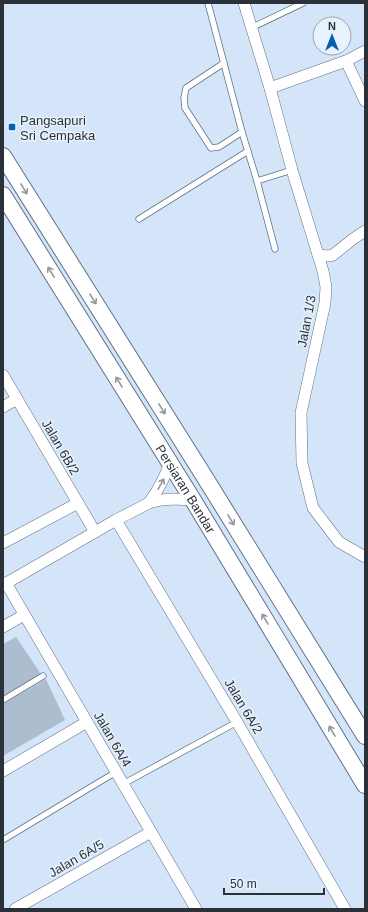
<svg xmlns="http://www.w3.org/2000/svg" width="368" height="912" font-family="Helvetica,sans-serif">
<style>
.building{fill:#acbdcf}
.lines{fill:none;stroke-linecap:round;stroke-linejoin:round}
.service-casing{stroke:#627283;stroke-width:7}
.minor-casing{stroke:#627283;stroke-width:12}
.secondary-casing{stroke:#627283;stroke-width:18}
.service{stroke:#fff;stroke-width:5.5}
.minor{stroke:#fff;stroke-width:11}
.secondary{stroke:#fff;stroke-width:16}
.oneway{stroke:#95989c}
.poi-dot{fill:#0262af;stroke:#e7f2fd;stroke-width:1.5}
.labels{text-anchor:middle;stroke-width:3;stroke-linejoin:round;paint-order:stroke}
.poi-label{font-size:13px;fill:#2b3139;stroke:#e7f2fd;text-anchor:start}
.street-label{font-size:13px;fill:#2b3139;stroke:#e7f2fd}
</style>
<rect width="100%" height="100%" fill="#d4e5f9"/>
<g class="building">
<polygon points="16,637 41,674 3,696 3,644"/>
<polygon points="46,679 65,720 3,756 3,704"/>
</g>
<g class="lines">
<defs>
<g id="service">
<polyline points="208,3 242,132 257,181 292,170"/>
<polyline points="251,28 303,3"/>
<polyline points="224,63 186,88 184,98 185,108 211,148 219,147 242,132"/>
<polyline points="257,181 275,249"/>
<polyline points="139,219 248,151"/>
<polyline points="3,700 43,676"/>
<polyline points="123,784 237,722"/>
<polyline points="3,840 116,772"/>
</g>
<g id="minor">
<polyline points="244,3 270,88 292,170 323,271 326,287 325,303 301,413 302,463 313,508 339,542 365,557"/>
<polyline points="346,61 365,101"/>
<polyline points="270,88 346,61 365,51"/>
<polyline points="318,255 328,256 333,255 353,239 365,231"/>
<polyline points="3,375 95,532"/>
<polyline points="3,407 17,399"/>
<path d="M 149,503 C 158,490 165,478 170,463"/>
<polyline points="116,520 237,722 345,909"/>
<polyline points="3,543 78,503"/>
<polyline points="6,583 196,909"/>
<polyline points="3,585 116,520 149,503 161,500 174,499 193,500"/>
<polyline points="3,627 24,615"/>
<polyline points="3,771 87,722"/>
<polyline points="15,909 151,832"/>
</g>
<g id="secondary">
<polyline points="3,156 204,476 365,736"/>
<path id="s1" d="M 3,195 L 193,500 L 365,785"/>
</g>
</defs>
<use href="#service" class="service-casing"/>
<use href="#minor" class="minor-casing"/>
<use href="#secondary" class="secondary-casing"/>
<use href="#service" class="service"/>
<use href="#minor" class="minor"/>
<use href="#secondary" class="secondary"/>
</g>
<defs><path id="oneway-shaft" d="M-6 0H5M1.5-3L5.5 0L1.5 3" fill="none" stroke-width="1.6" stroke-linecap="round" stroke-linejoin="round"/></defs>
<g class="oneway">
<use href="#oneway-shaft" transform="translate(24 189) rotate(58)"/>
<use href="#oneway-shaft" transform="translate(51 272) rotate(-122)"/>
<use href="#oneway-shaft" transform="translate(93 299) rotate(58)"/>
<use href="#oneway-shaft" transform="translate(119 382) rotate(-122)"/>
<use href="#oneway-shaft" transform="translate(162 409) rotate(58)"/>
<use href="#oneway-shaft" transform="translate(161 484) rotate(-61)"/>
<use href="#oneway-shaft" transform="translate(231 520) rotate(58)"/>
<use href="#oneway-shaft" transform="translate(265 619) rotate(-121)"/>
<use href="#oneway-shaft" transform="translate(332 731) rotate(-121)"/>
</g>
<rect class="poi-dot" x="8" y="123" width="8" height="8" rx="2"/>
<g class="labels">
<g class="poi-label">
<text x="20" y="125">Pangsapuri<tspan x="20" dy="15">Sri Cempaka</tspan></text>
</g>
<g class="street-label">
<text transform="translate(306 321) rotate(-79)" y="5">Jalan 1/3</text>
<text transform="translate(61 447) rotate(60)" y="5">Jalan 6B/2</text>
<text dy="5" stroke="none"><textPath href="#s1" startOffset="346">Persiaran Bandar</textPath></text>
<text transform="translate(244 706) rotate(59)" y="5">Jalan 6A/2</text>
<text transform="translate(113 739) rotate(60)" y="5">Jalan 6A/4</text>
<text transform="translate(76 858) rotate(-30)" y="5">Jalan 6A/5</text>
</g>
</g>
<rect width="368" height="912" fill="none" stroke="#2b3139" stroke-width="8"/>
<g transform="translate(332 36)"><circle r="19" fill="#e7f2fd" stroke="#9ca5af"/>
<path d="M0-3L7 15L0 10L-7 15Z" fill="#0262af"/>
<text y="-6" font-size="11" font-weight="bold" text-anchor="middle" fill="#2b3139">N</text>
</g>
<path d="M224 888v6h100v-6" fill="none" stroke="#2b3139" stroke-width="2"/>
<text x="230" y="888" font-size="12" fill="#2b3139" stroke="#e7f2fd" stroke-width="3" paint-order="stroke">50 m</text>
</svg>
